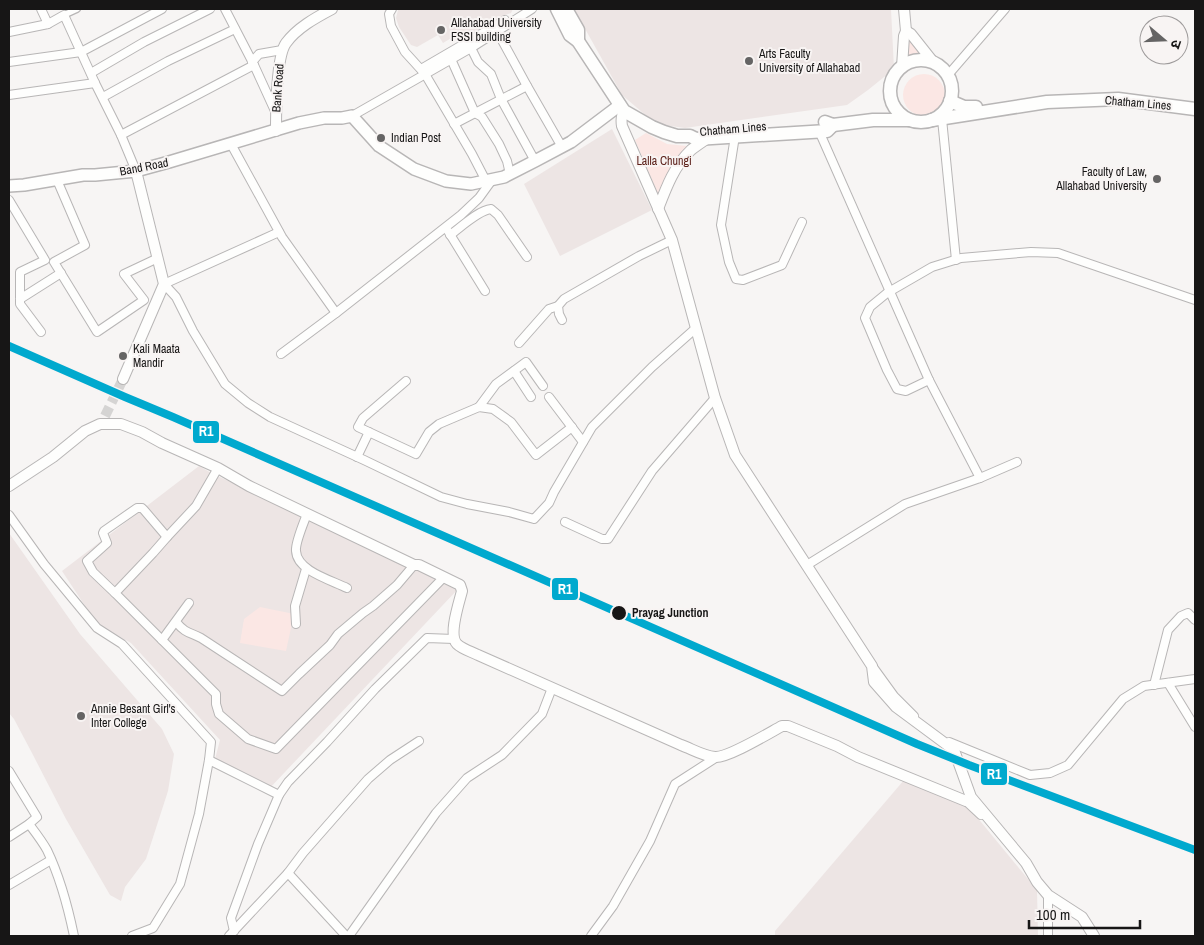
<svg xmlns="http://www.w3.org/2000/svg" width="1204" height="945" font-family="'Archivo Narrow','Noto Sans Devanagari',sans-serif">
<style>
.built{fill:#ede5e4}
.green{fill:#fbe7e4}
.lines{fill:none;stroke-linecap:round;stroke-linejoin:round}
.tertiary-tunnel{stroke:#d5d4d3;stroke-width:10;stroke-dasharray:10 5;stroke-linecap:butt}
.pedestrian-casing{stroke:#b8b6b6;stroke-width:8}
.minor-casing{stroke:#b8b6b6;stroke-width:10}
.tertiary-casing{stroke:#b8b6b6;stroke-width:12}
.secondary-casing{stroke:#b8b6b6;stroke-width:14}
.trunk-casing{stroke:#b8b6b6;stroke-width:15}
.pedestrian{stroke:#fefefd;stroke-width:5.5}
.minor{stroke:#fefefd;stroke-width:8}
.tertiary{stroke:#fefefd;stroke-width:10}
.secondary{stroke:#fefefd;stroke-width:11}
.trunk{stroke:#fefefd;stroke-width:12}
.rail-1-casing{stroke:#f8f4f3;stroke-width:11}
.rail-1{stroke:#00a9ce;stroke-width:8}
.poi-dot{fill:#656464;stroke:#f8f4f3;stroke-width:2}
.stop-dot{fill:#171616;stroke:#f8f4f3;stroke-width:2}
.labels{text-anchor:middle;stroke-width:4;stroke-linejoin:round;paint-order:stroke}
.poi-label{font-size:12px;fill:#171616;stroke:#f8f4f3;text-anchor:start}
.street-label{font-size:12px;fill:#171616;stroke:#f8f4f3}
.park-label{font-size:12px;fill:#5c211a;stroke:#f8f4f3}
.stop-label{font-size:12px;font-weight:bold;fill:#171616;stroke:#f8f4f3;text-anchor:start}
.line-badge{stroke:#f8f4f3;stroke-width:2}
.badge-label{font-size:14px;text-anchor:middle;font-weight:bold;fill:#fff}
</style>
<rect width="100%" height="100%" fill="#f7f5f4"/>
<g class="built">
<polygon points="401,9 513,9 511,13 500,17 494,24 476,33 460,44 453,37 443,43 438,35 417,47 411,45 399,27 396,18 398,10"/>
<polygon points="574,9 891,9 894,69 868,90 847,105 685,128 656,124 622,95"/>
<polygon points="612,129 652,210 560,256 524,184"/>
<polygon points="199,466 213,474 451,580 459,588 268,790 214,763 220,740 131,643 97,624 62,571"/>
<polygon points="9,533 80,634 162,729 174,754 168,791 146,859 125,887 121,901 110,895 66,819 32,753 14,719 9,713"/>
<polygon points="910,773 958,794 1037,890 1038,936 775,936 775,931"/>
</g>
<g class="green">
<polygon points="909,35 926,58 910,61 909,60 908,51 906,37"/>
<circle cx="924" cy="95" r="21"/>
<polygon points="646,133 667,144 697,147 683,165 662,203 635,140"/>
<polygon points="260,607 294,614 286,651 240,643 244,619"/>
</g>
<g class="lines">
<polyline class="tertiary-tunnel" points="105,416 123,379"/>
<defs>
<polyline id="pedestrian" points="64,15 77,9"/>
<g id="minor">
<polyline points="41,9 48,24"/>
<polyline points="225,9 254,65 275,111"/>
<polyline points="392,9 389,14 391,26 405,52 425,74 472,154 486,181"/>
<polyline points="497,31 527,86 562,147"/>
<polyline points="9,32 48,24 64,15 95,83 121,135 136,171"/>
<polyline points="471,48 478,62 491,74 501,99 535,161"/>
<polyline points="451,59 475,113 482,117 499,144 507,161 510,174"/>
<polyline points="9,62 81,52 162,9"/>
<polyline points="252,62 259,54 282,50"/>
<polyline points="421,69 505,20"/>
<polyline points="91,73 144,42 210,9"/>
<polyline points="948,75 1005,9"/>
<polyline points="9,95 95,83"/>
<polyline points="103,97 168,61 235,29"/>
<polyline points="352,116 471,48 532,9"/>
<polyline points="942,119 956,260"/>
<polyline points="454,124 527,86"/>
<polyline points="121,135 254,65"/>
<polyline points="735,136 721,225 729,262 736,279 743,280 782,265 802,222"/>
<polyline points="231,144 282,237 336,313"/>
<polyline points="57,180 85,245 54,262 97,332 144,300 124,274 158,258"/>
<polyline points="9,200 45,260 20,272 20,304 41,332"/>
<polyline points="448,231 485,291"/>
<polyline points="279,232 164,284 176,297 193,331 225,384 248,403 270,417 364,460 441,497 467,504 509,512 534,519 549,503 554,492 592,427 652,367 696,328"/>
<path d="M 450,235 C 461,227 479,210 491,209 L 498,215 L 527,257"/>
<polyline points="20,299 61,273"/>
<polyline points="562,320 559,314 558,306 564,299 639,256 672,240"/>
<polyline points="519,343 549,309 558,306"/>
<polyline points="281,354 336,313 461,215 479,198 492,180"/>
<polyline points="514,371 531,397"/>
<polyline points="929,380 906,391 897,389 887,370 865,318 870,307 887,293 932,267 961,258 1031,252 1058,253 1195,300"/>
<polyline points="406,381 363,418 358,427 416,454 429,432 439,424 479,407 493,409 511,422 536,455 572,427"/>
<polyline points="549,397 583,442"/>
<polyline points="479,407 496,384 526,362 543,386"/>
<polyline points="357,457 369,432"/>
<polyline points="218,468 196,506 167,537 153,553 115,593 216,694 216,704 219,714 248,739 276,749 444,577"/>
<polyline points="980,478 1017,462"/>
<path d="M 307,514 C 304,522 295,543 296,551 C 297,571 331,580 347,588"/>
<polyline points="9,515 44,564 97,628 122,644 211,742 209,760 199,814 180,884 153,928 132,936"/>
<polyline points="565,522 602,539 608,539 652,471 715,398"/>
<polyline points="807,565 905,504 980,478 929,380 819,131"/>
<polyline points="115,593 93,572 87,561 107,543 103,533 104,531 137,508 142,508 144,510 167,537"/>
<path d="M 176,622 C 186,634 190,632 201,638 L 282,691 L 299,674 L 330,645 L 338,634 L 363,613 L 373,606 L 397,585 L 414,565"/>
<polyline points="296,624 295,606 306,569"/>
<polyline points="162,640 189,603"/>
<polyline points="873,667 894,696 914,716"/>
<polyline points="1168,683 1195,727"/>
<polyline points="1154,685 1168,630 1181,616 1188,613 1195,620"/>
<polyline points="949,742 1030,775 1050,773 1068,765 1123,699 1144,686 1195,679"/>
<polyline points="209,760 279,795"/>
<path d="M 9,771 L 37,817 L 29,824 C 35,832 42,841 47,850 C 60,877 68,907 74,936"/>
<polyline points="966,801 981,815"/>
<polyline points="9,837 29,824"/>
<polyline points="288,873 346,936"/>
<polyline points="9,885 51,860"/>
<polyline points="1048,895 1048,936"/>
<polyline points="234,931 231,918 258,844 279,795 288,782 327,742 375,689 427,638 454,639"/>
<polyline points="229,936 288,873 303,853 368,779 390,760 419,741"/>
<polyline points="349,936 436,813 467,778 502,755 542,714 552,688"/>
<polyline points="591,936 613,906 650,841 675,784 717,757"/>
</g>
<g id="tertiary">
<polyline points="906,31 911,34 934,63"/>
<polyline points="902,67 904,36 906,31 904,9"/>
<path d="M 624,111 C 621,116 621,120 622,126 L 672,240 L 715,398 L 735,455 L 872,666 L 874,682 L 896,707 L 954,750 L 971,797 L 1026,863 L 1037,882 L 1048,895 L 1082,917 L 1094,936"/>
<path d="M 276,131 C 276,112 276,57 286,43 C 297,28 315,18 332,9"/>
<path d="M 658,209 C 666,188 674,166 691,150 C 696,146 702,142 708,138"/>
<polyline points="123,379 164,284 136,171"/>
<path d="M 9,486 L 53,457 L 85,431 L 100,424 L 121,424 L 142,432 L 162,443 L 218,468 L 249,486 L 414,565 L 419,565 L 460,585 L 462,591 C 459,603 448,635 457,644 C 462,649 472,652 478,655 L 681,745 C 692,749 703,756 715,757 C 728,758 769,733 782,726 L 788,726 L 837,746 L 858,757 L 966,801"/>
</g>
<polyline id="secondary" points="9,186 24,185 83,175 95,175 136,171 169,162 299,123 324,118 342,118 352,116 379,146 414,169 446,181 471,184 504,177 535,161 571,142 620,105"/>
<g id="trunk">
<polyline points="557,9 570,35 578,41 624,111 652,127 664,132 677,136 690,136 696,139 827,131 833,125"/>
<polyline points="566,9 578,30 578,41"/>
<circle cx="921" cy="91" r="31"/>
<polyline points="950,101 964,107 976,107"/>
<polyline points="932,120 1047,102 1118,99 1195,109"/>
<polyline points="825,122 833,125 873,120 909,120"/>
</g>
</defs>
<use href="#pedestrian" class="pedestrian-casing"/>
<use href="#minor" class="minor-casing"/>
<use href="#tertiary" class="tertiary-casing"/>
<use href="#secondary" class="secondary-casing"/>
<use href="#trunk" class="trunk-casing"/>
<use href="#pedestrian" class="pedestrian"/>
<use href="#minor" class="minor"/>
<use href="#tertiary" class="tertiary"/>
<use href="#secondary" class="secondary"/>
<use href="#trunk" class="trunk"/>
<defs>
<polyline id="rail-1" points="9,346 125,397 173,417 917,744 969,765 1195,850"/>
</defs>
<use href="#rail-1" class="rail-1-casing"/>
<use href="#rail-1" class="rail-1"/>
</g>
<g class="poi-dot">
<circle cx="441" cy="30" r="5"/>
<circle cx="749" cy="61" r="5"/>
<circle cx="381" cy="138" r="5"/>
<circle cx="1157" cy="179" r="5"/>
<circle cx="123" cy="356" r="5"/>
<circle cx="81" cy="716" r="5"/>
</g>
<circle class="stop-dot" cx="619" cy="613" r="8"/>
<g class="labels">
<g class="poi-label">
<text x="451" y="27">Allahabad University<tspan x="451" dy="14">FSSI building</tspan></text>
<text x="759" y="58">Arts Faculty<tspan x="759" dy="14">University of Allahabad</tspan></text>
<text x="391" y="142">Indian Post</text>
<text x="1147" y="176" text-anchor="end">Faculty of Law,<tspan x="1147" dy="14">Allahabad University</tspan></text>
<text x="133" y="353">Kali Maata<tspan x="133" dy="14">Mandir</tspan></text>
<text x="91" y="713">Annie Besant Girl's<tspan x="91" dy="14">Inter College</tspan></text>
</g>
<g class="street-label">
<text transform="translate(278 88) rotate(-86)" y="4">Bank Road</text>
<text transform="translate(1138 103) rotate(5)" y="4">Chatham Lines</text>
<text transform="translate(733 129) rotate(-5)" y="4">Chatham Lines</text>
<text transform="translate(144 167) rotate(-11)" y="4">Band Road</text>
</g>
<g class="park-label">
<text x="664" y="165">Lalla Chungi</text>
</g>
<g class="stop-label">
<text x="632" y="617">Prayag Junction</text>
</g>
</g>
<g class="line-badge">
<rect x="192" y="420" width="28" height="24" rx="5" fill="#00a9ce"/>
<rect x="551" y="577" width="28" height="24" rx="5" fill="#00a9ce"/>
<rect x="980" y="762" width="28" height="24" rx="5" fill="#00a9ce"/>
</g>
<g class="badge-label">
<text x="206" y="436">R1</text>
<text x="565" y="594">R1</text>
<text x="994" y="779">R1</text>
</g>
<rect width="1204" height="945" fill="none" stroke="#171616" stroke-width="20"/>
<g transform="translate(1164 40) rotate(109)"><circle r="24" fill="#f8f4f3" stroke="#9e9b9b"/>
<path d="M0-4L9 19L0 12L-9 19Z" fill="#656464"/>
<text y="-8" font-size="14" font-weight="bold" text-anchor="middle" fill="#171616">उ</text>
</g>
<path d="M1029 920v8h111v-8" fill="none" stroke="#171616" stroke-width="2.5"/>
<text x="1036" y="920" font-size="15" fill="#171616" stroke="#f8f4f3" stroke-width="4" paint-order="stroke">100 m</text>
</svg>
